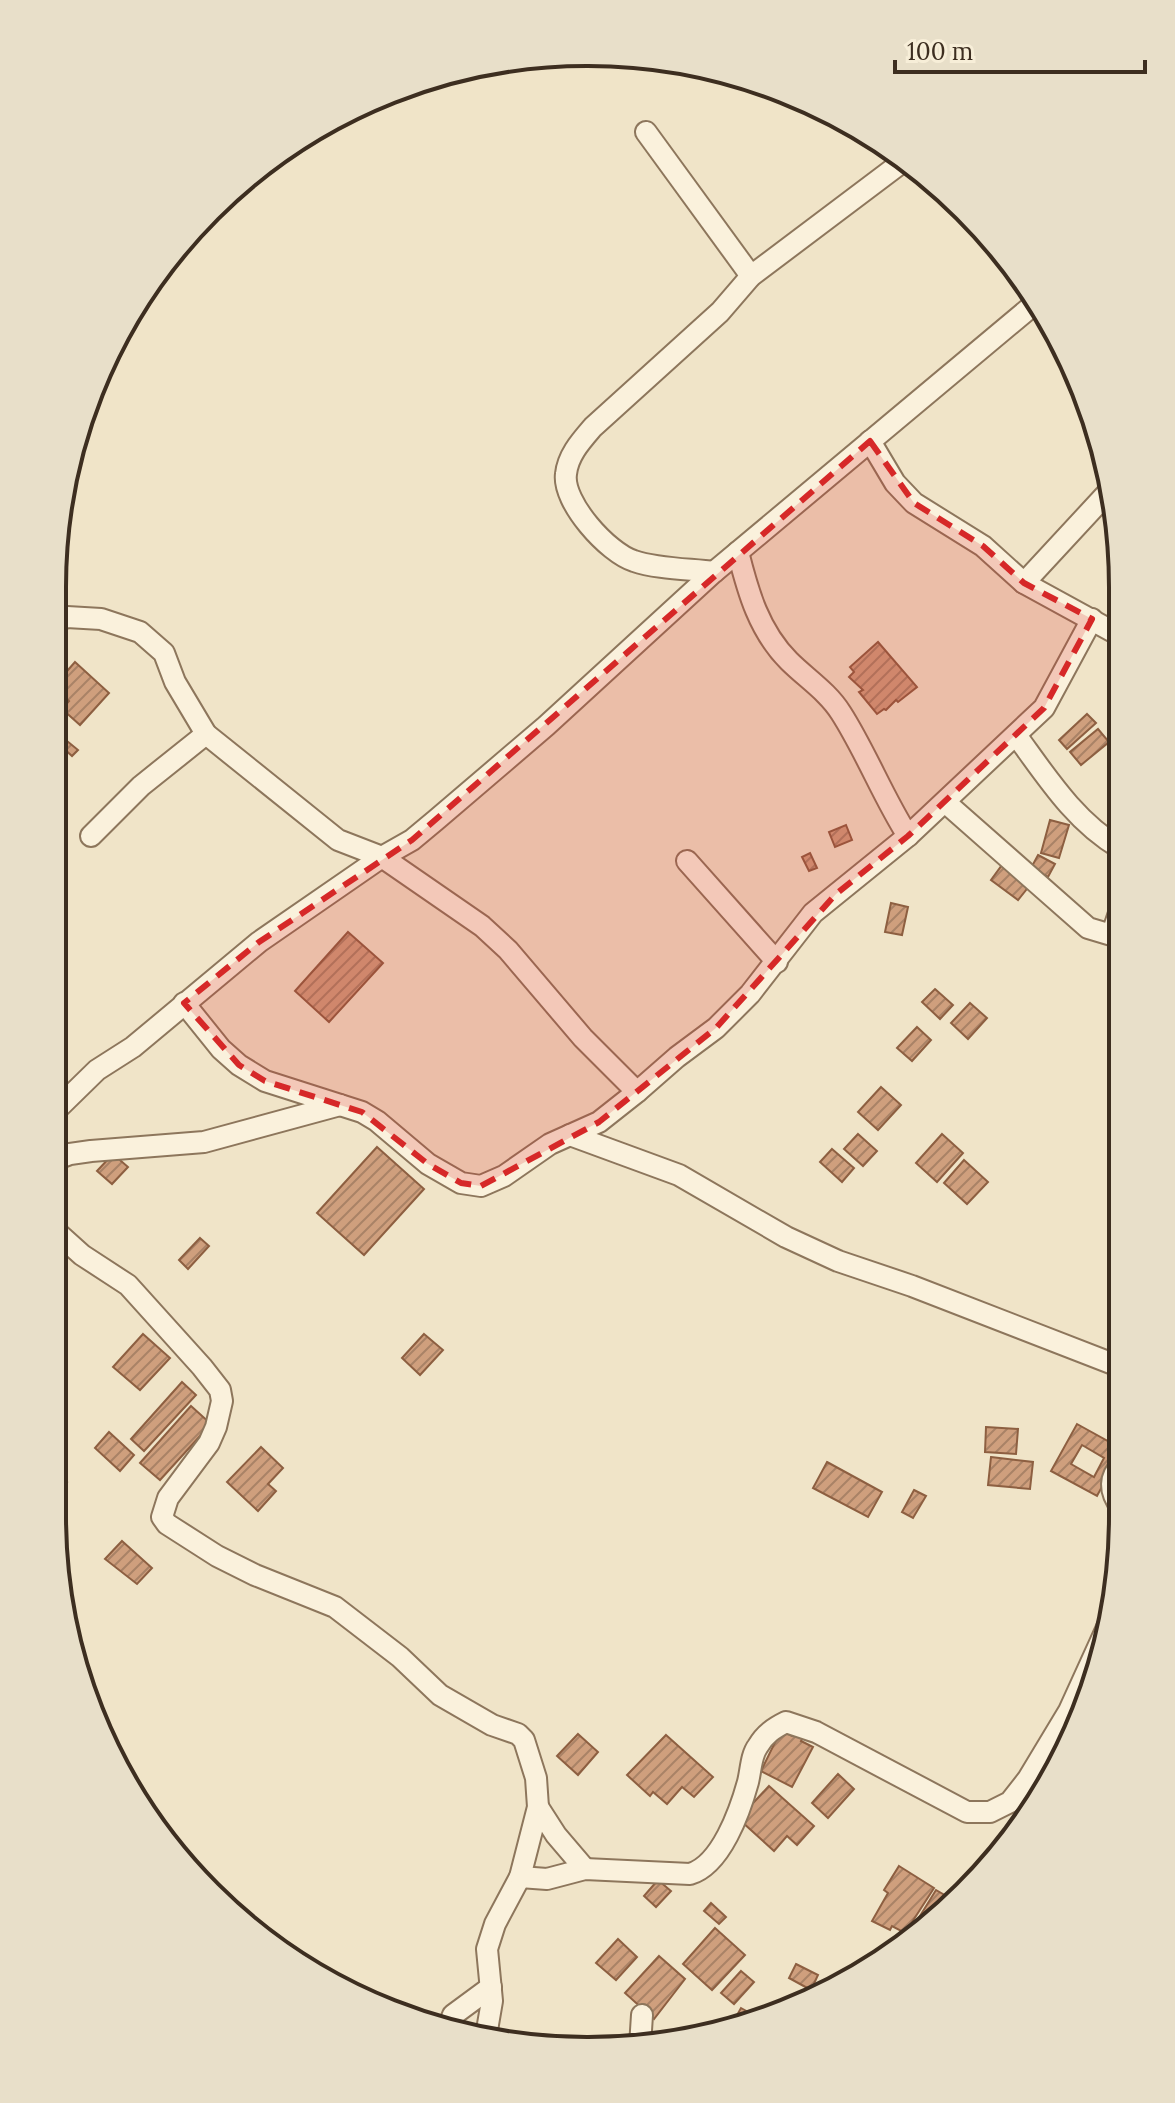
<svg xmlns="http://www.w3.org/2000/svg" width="1175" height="2103" font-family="Lora,serif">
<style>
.building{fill:url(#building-hatch);stroke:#8d5f41;stroke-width:2;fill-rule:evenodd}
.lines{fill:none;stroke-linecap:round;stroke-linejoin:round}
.minor-casing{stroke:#8d765c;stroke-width:24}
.minor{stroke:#faf1dc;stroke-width:20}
.marked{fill:#d62828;fill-opacity:0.2;stroke:#d62828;stroke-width:6;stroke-dasharray:16 10;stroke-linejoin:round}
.rim{fill:none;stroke:#3d2e20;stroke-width:4}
</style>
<defs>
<pattern id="building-hatch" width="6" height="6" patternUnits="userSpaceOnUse" patternTransform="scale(2)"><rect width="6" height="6" fill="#cf9f7d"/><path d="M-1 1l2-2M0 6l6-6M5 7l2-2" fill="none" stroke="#a98266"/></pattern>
</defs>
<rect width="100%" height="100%" fill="#f0e4c8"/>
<g class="building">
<polygon points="878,642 917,687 898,702 896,700 886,710 884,709 877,714 859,692 863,690 849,677 854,672 850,667"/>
<polygon points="75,662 109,693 80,725 62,709 69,701 53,687"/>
<polygon points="1087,714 1096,723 1067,749 1059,740"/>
<polygon points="1098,729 1109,742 1081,765 1070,752"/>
<polygon points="67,741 78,750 72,756 62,747"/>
<polygon points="1050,820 1069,825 1059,858 1041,853"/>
<polygon points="846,825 852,840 835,847 829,832"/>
<polygon points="810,853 817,868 809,871 802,857"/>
<polygon points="1038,855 1055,864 1048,877 1031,868"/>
<polygon points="1002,865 1030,885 1018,900 991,880"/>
<polygon points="891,903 908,907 902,935 885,932"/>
<polygon points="348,932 383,963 329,1022 295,991"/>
<polygon points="935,989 953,1005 940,1019 922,1002"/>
<polygon points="970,1003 987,1018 968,1039 951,1023"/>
<polygon points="917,1027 931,1040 912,1061 897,1048"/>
<polygon points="1120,1077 1120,1098 1110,1089"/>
<polygon points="881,1087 901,1105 878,1130 858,1112"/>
<polygon points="858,1134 877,1151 863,1166 844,1149"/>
<polygon points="942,1134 963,1153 937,1182 916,1163"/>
<polygon points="377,1147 424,1189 364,1255 317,1213"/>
<polygon points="832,1149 854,1168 842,1182 820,1162"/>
<polygon points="113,1154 128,1167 112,1184 97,1171"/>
<polygon points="964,1160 988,1182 967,1204 944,1183"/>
<polygon points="200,1238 209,1246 188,1269 179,1260"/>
<polygon points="143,1334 170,1358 140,1390 113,1367"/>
<polygon points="424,1334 443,1350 420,1375 402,1358"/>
<polygon points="182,1382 196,1395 144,1451 131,1439"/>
<polygon points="191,1406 211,1424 160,1480 140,1463"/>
<path d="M 1077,1424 L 1122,1449 L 1097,1496 L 1051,1471 ZM 1082,1445 L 1104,1458 L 1094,1477 L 1071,1464 Z"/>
<polygon points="986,1427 1018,1429 1016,1454 985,1452"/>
<polygon points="109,1432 134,1455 120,1471 95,1448"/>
<polygon points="261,1447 283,1468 268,1484 276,1491 258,1511 227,1482"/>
<polygon points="991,1457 1033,1462 1030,1489 988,1485"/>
<polygon points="827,1462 882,1492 868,1517 813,1488"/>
<polygon points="52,1469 67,1482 54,1497 58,1501 52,1508"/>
<polygon points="914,1490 926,1496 913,1518 902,1512"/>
<polygon points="122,1541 152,1568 137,1584 105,1559"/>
<polygon points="781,1730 792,1736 795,1731 804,1736 801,1741 813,1747 792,1787 761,1771"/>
<polygon points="578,1734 598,1752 578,1775 557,1756"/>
<polygon points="666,1735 713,1777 694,1797 682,1787 667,1804 653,1792 650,1796 627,1775"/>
<polygon points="838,1774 854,1789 828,1818 812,1803"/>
<polygon points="769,1786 814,1826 797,1845 787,1836 774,1851 741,1821 739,1818"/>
<polygon points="899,1866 934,1888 905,1933 892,1926 890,1930 872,1921 888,1893 884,1890"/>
<polygon points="658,1880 671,1891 656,1907 644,1896"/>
<polygon points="936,1890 955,1901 941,1918 913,1935 910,1932"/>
<polygon points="711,1903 726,1917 719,1924 704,1911"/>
<polygon points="715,1928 745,1955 712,1990 683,1964"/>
<polygon points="618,1939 637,1957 616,1980 596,1963"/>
<polygon points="659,1956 685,1979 654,2019 625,1993"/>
<polygon points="796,1964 818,1975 811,1990 789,1978"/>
<polygon points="741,1971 754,1982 734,2004 721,1993"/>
<polygon points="741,2008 759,2018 732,2024"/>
</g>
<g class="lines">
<defs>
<g id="minor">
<polyline points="646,132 751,276"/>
<polyline points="870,441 895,483 914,503 983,546 1024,583 1119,635"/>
<path d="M 738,552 C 748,592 759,631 789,661 C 806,678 828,692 841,713 C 866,752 883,797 908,836"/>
<path d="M 714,572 C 690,569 657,569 634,561 C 608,553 562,502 566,474 C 568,455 581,441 593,427 L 720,312 L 751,276 L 905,160"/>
<polyline points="1024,583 1112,488"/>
<polyline points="53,623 67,617 101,619 140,632 164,653 175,682 206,734 338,840 382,857 482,926 508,950 583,1038 637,1092 677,1057 716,1028 750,994 813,913 908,836 1044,708 1092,619"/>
<path d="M 1016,735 C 1046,776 1075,822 1120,848"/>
<polyline points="945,802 1088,928 1118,937"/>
<polyline points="91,836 141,786 206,734"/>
<polyline points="687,861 777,962"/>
<polyline points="1120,910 1114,928 1120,938"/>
<polyline points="184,1003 221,1049 239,1065 265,1081 362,1112 377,1121 428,1164 461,1183 481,1186 504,1176 550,1144 599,1122 637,1092"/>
<polyline points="52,1114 97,1070 133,1047 259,942 382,857 412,840 436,820 546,726 714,572 1038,301"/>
<polyline points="570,1135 679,1175 786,1237 838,1261 912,1286 1121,1367"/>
<polyline points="52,1161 70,1154 91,1151 204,1142 340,1105"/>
<polyline points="52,1228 82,1255 128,1285 202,1367 220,1390 222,1401 216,1427 209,1443 168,1498 162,1517 167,1524 217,1556 255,1575 335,1607 400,1657 440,1695 492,1725 518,1734 524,1740 536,1778 538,1807 520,1877 495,1924 487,1949 492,2001 486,2036"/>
<path d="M 1122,1464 C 1107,1479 1110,1493 1122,1509"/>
<polyline points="538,1807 556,1835 585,1869"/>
<path d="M 520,1877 L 547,1879 L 585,1869 L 690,1874 C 721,1865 740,1811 748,1782 C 751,1770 751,1755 758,1746 C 765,1734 774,1728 786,1722 L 816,1732 L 967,1812 L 990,1812 L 1010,1802 L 1028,1779 L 1069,1711 L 1110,1621"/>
<polyline points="459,2034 451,2020 453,2015 491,1987"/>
<polyline points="640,2046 642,2015"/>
</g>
</defs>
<use href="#minor" class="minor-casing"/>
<use href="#minor" class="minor"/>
</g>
<path class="marked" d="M 870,441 L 914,503 L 983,546 L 1024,583 L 1092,619 L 1044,708 L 908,836 L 836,894 L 716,1028 L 599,1122 L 481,1186 L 461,1183 L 428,1164 L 362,1112 L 265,1081 L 239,1065 L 184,1003 L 259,942 L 412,840 Z"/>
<path d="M0 0H1175V2103H0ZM587 66H588A521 521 0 0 1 1109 587V1516A521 521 0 0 1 588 2037H587A521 521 0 0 1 66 1516V587A521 521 0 0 1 587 66Z" fill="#e8dfc9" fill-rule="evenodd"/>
<path class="rim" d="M587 66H588A521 521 0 0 1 1109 587V1516A521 521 0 0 1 588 2037H587A521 521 0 0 1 66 1516V587A521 521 0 0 1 587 66Z"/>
<path d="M895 60v12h250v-12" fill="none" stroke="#3d2e20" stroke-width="4"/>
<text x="907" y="60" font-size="24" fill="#3d2e20" stroke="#f7eed8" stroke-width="6" paint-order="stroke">100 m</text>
</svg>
